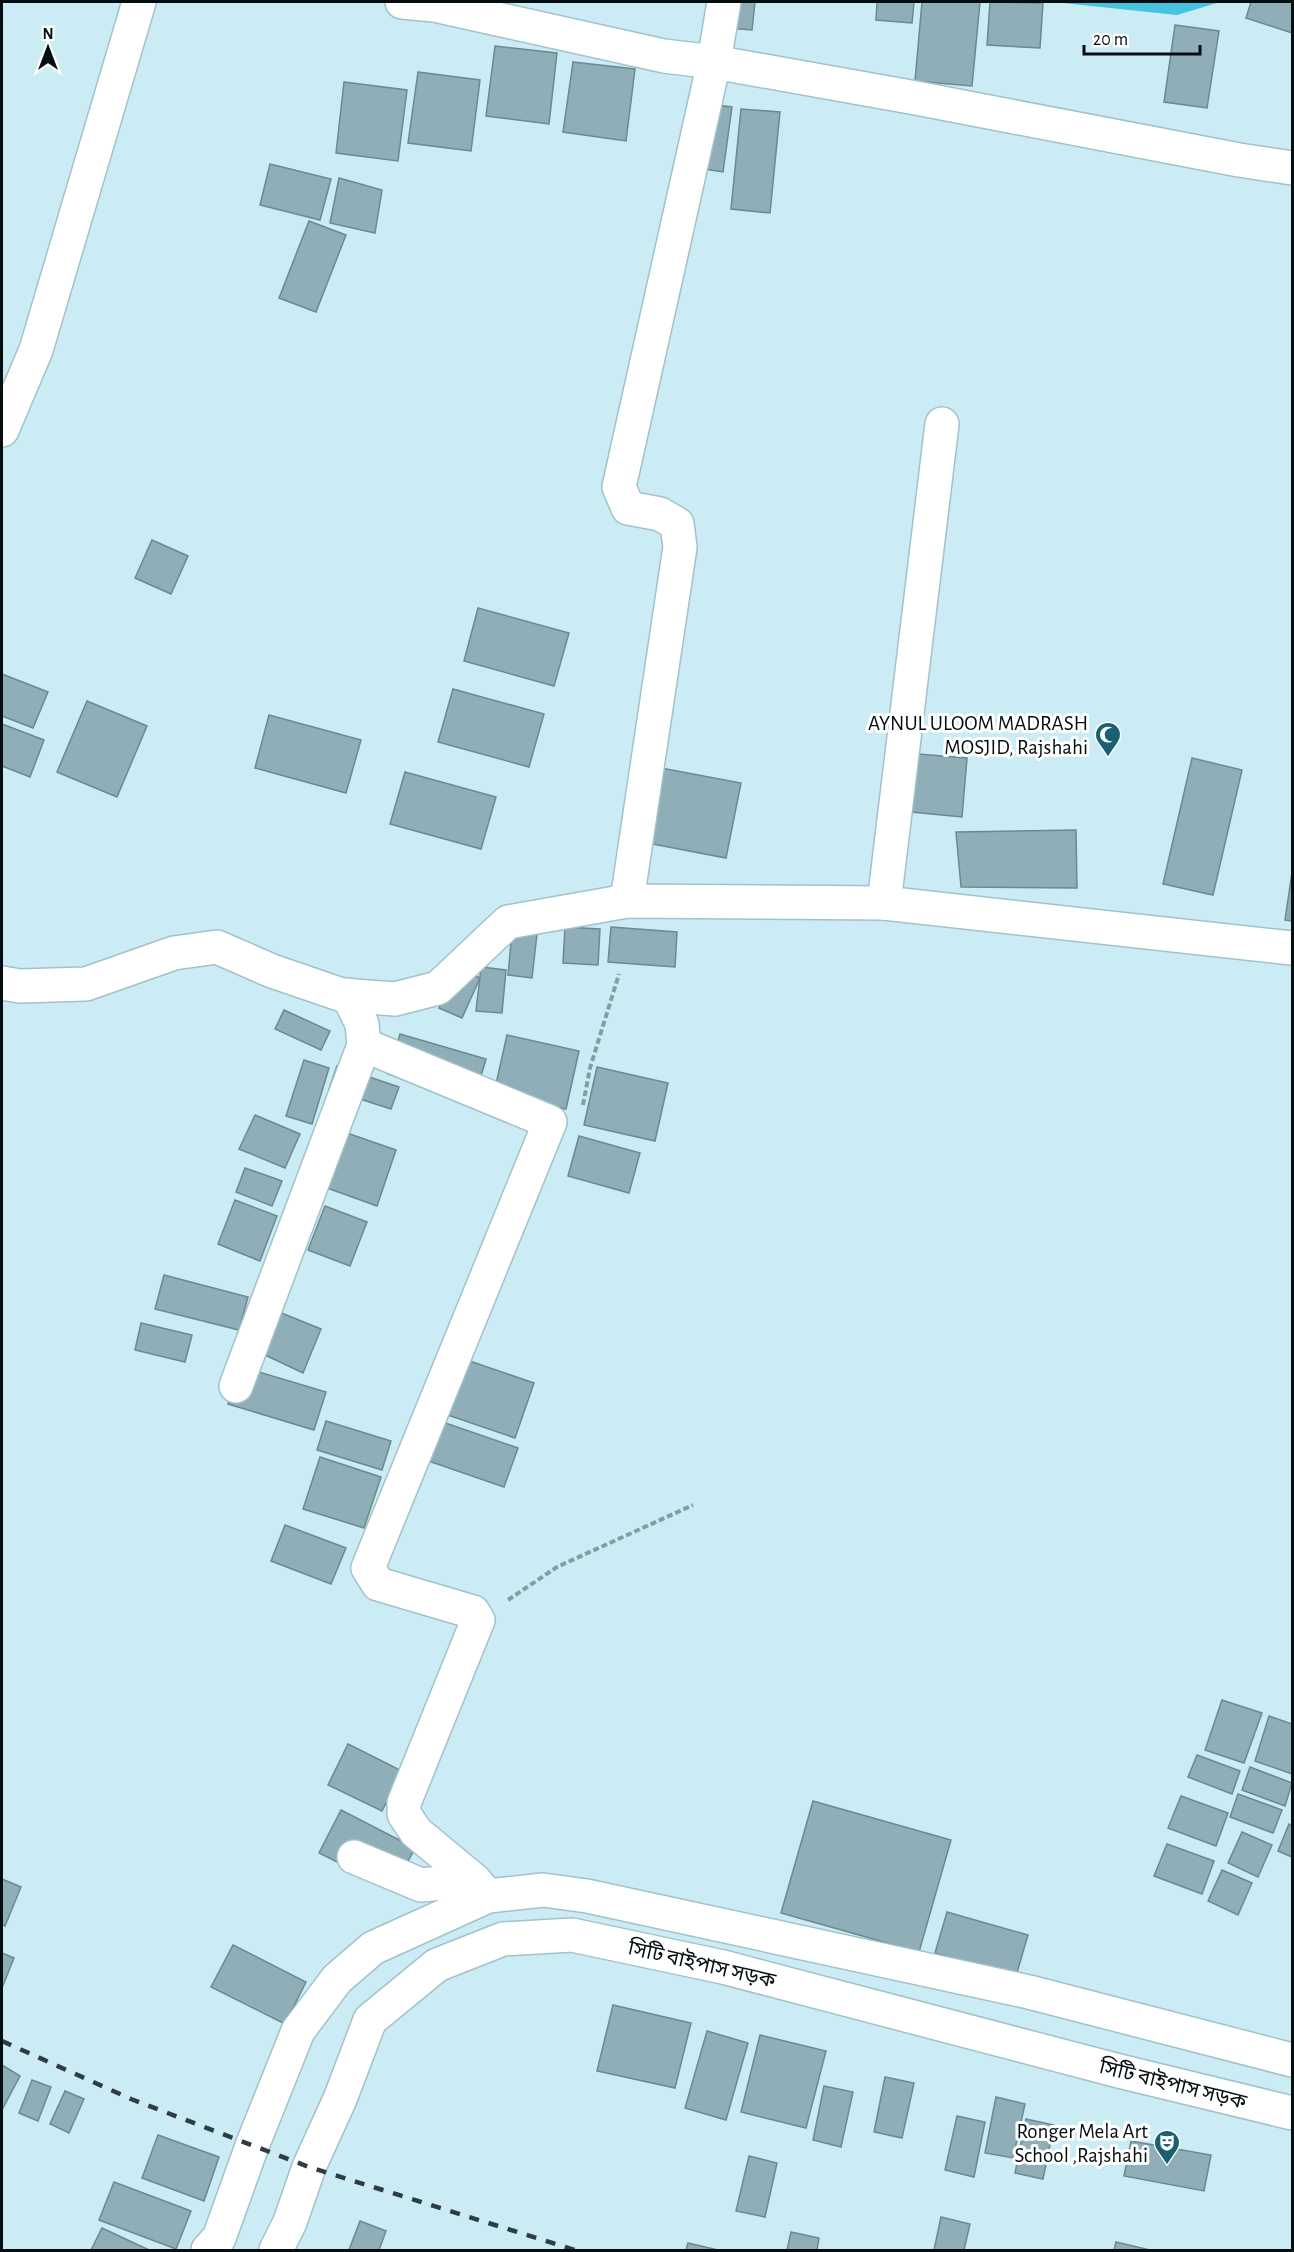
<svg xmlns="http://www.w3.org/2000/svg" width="1294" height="2252" font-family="'Alegreya Sans','Noto Sans Bengali',sans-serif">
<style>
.water{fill:#45c3e0}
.building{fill:#90aeb7;stroke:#6b8991;stroke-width:1.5}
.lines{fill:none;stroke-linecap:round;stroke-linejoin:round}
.minor-casing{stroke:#a2c2ca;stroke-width:36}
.primary-casing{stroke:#a2c2ca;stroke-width:36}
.path{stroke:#849da3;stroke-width:4;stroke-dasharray:6 3;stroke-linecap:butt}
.minor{stroke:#fff;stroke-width:33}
.primary{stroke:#fff;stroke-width:33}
.rail{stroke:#2e3d41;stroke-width:4.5;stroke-dasharray:10 10;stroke-linecap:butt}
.labels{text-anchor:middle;stroke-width:6;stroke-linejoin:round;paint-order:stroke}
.poi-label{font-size:21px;fill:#040e11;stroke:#fff;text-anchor:end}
.street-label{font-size:21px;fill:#040e11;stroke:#fff}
</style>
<rect width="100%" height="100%" fill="#cbecf4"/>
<polygon class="water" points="1053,2 1220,2 1177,15"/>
<g class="building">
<polygon points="718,2 755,2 752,30 716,27"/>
<polygon points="877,2 914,2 912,23 876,20"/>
<polygon points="922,2 980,2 972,86 915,81"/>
<polygon points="990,2 1043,3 1040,48 987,45"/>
<polygon points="1251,2 1292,2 1292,33 1246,18"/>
<polygon points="1175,25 1219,31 1207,108 1164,102"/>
<polygon points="495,46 557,53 549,124 486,116"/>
<polygon points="573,62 635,69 626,141 563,132"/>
<polygon points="418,72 480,80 471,151 408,143"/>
<polygon points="344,82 407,90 398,161 336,153"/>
<polygon points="692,102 732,107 723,172 684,166"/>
<polygon points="741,109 780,112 770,213 731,209"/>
<polygon points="270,164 331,179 320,220 260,205"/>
<polygon points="339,178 382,190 375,233 330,223"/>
<polygon points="309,221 346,235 316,312 279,298"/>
<polygon points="152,540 188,556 171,594 135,578"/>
<polygon points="478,608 569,633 554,686 464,661"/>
<polygon points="2,674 48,692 33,728 2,716"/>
<polygon points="453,689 544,714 529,767 438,742"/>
<polygon points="87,701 147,726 117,797 57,772"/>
<polygon points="269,715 361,740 346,793 255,768"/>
<polygon points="2,724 44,740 30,777 2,766"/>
<polygon points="905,753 967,758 962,817 901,811"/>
<polygon points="1192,758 1242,770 1213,895 1163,884"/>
<polygon points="661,768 741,783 726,858 647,843"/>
<polygon points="405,772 496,797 481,849 390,824"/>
<polygon points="1076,830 1077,888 961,887 956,832"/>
<polygon points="1292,872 1292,921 1285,920"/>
<polygon points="565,927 600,929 598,965 563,963"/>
<polygon points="611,927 677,932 675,967 608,962"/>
<polygon points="512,932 537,934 532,978 508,975"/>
<polygon points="481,967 506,970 502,1013 476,1011"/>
<polygon points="457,968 480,978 462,1018 439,1008"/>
<polygon points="284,1010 330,1031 321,1050 275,1029"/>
<polygon points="400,1034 486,1059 474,1100 388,1074"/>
<polygon points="507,1035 579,1051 566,1109 494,1093"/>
<polygon points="304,1060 329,1068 312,1124 286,1116"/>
<polygon points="337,1066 399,1087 391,1109 329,1089"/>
<polygon points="597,1067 668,1083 655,1141 584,1125"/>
<polygon points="255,1115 300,1134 285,1168 239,1149"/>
<polygon points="321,1124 396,1150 377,1206 302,1179"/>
<polygon points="579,1136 640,1153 629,1193 568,1176"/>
<polygon points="245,1168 282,1181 272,1206 236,1192"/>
<polygon points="235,1200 277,1216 260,1261 218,1244"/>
<polygon points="325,1206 367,1222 350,1266 308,1250"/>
<polygon points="164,1275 248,1297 239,1330 155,1309"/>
<polygon points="279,1312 321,1329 303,1373 263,1354"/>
<polygon points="141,1323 192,1335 185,1362 135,1350"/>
<polygon points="458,1357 534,1383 515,1438 439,1412"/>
<polygon points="239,1366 326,1392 314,1430 228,1404 236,1386"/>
<polygon points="431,1418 518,1448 504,1487 417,1457"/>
<polygon points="326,1421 391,1441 382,1470 317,1450"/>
<polygon points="320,1457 381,1477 364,1528 303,1509"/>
<polygon points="285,1525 346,1548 331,1584 271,1561"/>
<polygon points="1222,1700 1262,1713 1244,1763 1205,1750"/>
<polygon points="1269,1716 1292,1724 1292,1774 1255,1761"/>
<polygon points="348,1744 402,1771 382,1811 328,1785"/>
<polygon points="1197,1755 1240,1771 1232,1794 1188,1777"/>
<polygon points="1250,1767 1292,1783 1285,1806 1242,1790"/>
<polygon points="1238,1794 1282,1810 1273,1833 1230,1817"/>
<polygon points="1181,1796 1228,1813 1216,1846 1168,1828"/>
<polygon points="813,1801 951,1840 919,1952 781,1913"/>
<polygon points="341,1810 415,1848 393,1890 319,1853"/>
<polygon points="1289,1824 1292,1826 1292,1857 1278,1851"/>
<polygon points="1242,1832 1272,1845 1258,1877 1228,1863"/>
<polygon points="1167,1844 1214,1861 1202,1894 1154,1876"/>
<polygon points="1222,1870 1252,1883 1238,1915 1208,1901"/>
<polygon points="2,1879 21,1887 5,1926 2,1924"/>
<polygon points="947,1912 1028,1935 1016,1976 935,1953"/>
<polygon points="233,1945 306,1982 285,2024 211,1987"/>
<polygon points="2,1953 14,1958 2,1988"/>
<polygon points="613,2005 691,2023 675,2088 597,2071"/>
<polygon points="707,2031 748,2043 726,2120 685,2108"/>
<polygon points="760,2035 826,2051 806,2128 741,2112"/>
<polygon points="2,2065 20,2076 3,2108 2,2107"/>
<polygon points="885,2077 914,2083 902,2138 874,2132"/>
<polygon points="32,2080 51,2087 38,2121 19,2113"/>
<polygon points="824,2086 853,2092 841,2147 813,2140"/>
<polygon points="65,2091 84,2099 69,2133 50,2124"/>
<polygon points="996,2097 1025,2104 1013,2158 985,2153"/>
<polygon points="957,2116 985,2122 974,2177 945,2170"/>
<polygon points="1026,2119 1054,2125 1043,2179 1015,2173"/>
<polygon points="158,2135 219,2157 204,2201 142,2178"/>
<polygon points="1131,2141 1211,2155 1204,2191 1124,2176"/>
<polygon points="749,2156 777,2163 765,2217 736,2211"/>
<polygon points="114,2182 191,2211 176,2249 99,2220"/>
<polygon points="941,2217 970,2224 964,2250 934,2250"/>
<polygon points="360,2221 386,2231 379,2250 349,2250"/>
<polygon points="102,2228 149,2250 91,2250"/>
<polygon points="791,2232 819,2238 817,2250 787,2250"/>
<polygon points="1116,2242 1150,2250 1114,2250"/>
<polygon points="688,2243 718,2250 686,2250"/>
</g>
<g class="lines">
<defs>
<g id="minor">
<polyline points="402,2 434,5 664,56 714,62 916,98 1239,160 1292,168"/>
<polyline points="2,430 36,350 139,2"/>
<polyline points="627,901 680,547 677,524 660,514 628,508 619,487 714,62 724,2"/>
<polyline points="884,903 942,424"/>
<polyline points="2,983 20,986 86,984 174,953 217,947 272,971 342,995 395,999 438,988 508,922 627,901 884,903 1292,948"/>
<polyline points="348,995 362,1024 364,1045 550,1122 368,1568 378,1584 473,1612 478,1620 404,1803 404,1814 416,1832 474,1880 488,1896"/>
<polyline points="236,1386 364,1045"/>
<polyline points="354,1857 421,1885 474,1880"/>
</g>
<g id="primary">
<polyline points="208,2250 219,2238 252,2146 298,2031 337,1979 373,1948 488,1896 543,1890 587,1896 1029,1992 1292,2060"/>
<polyline points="276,2250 290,2222 309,2167 340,2099 370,2020 437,1965 503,1939 572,1935 723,1967 1119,2071 1292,2113"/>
</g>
</defs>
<use href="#minor" class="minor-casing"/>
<use href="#primary" class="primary-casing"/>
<g class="path">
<polyline points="583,1105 590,1068 619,974"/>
<polyline points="508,1600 557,1567 693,1505"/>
</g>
<use href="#minor" class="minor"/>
<use href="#primary" class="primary"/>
<polyline class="rail" points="2,2041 131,2099 309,2167 575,2250"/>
</g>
<defs>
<symbol id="mosque-pin" viewBox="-11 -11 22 30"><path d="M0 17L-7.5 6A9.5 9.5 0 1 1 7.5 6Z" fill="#196171" stroke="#fff"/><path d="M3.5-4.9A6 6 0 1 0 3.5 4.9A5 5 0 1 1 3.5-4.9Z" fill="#fff"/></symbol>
<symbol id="theatre-pin" viewBox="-11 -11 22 30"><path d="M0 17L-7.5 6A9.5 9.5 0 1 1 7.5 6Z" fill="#196171" stroke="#fff"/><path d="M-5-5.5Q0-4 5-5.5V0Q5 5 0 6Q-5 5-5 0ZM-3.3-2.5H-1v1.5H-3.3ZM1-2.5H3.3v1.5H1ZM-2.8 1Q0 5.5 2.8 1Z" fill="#fff"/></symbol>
</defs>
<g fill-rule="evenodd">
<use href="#mosque-pin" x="1093" y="720" width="30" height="40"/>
<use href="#theatre-pin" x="1152" y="2128" width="30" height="40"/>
</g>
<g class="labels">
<g class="poi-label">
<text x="1088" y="730">AYNUL ULOOM MADRASH<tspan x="1088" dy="24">MOSJID, Rajshahi</tspan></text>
<text x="1148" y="2138">Ronger Mela Art<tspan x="1148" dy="24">School ,Rajshahi</tspan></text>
</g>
<g class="street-label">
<text transform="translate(702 1964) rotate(13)" y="7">সিটি বাইপাস সড়ক</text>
<text transform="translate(1173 2084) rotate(14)" y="7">সিটি বাইপাস সড়ক</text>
</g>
</g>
<rect width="1294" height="2252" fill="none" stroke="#040e11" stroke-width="6"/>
<g transform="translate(48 48)" stroke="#ffffff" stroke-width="4.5" paint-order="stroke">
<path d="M0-4.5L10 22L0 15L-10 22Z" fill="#040e11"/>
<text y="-9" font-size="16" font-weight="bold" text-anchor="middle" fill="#040e11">N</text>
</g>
<path d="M1084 45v9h116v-9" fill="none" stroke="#040e11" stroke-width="3"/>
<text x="1093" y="45" font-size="18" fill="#040e11" stroke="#ffffff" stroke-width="4.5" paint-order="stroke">20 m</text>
</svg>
